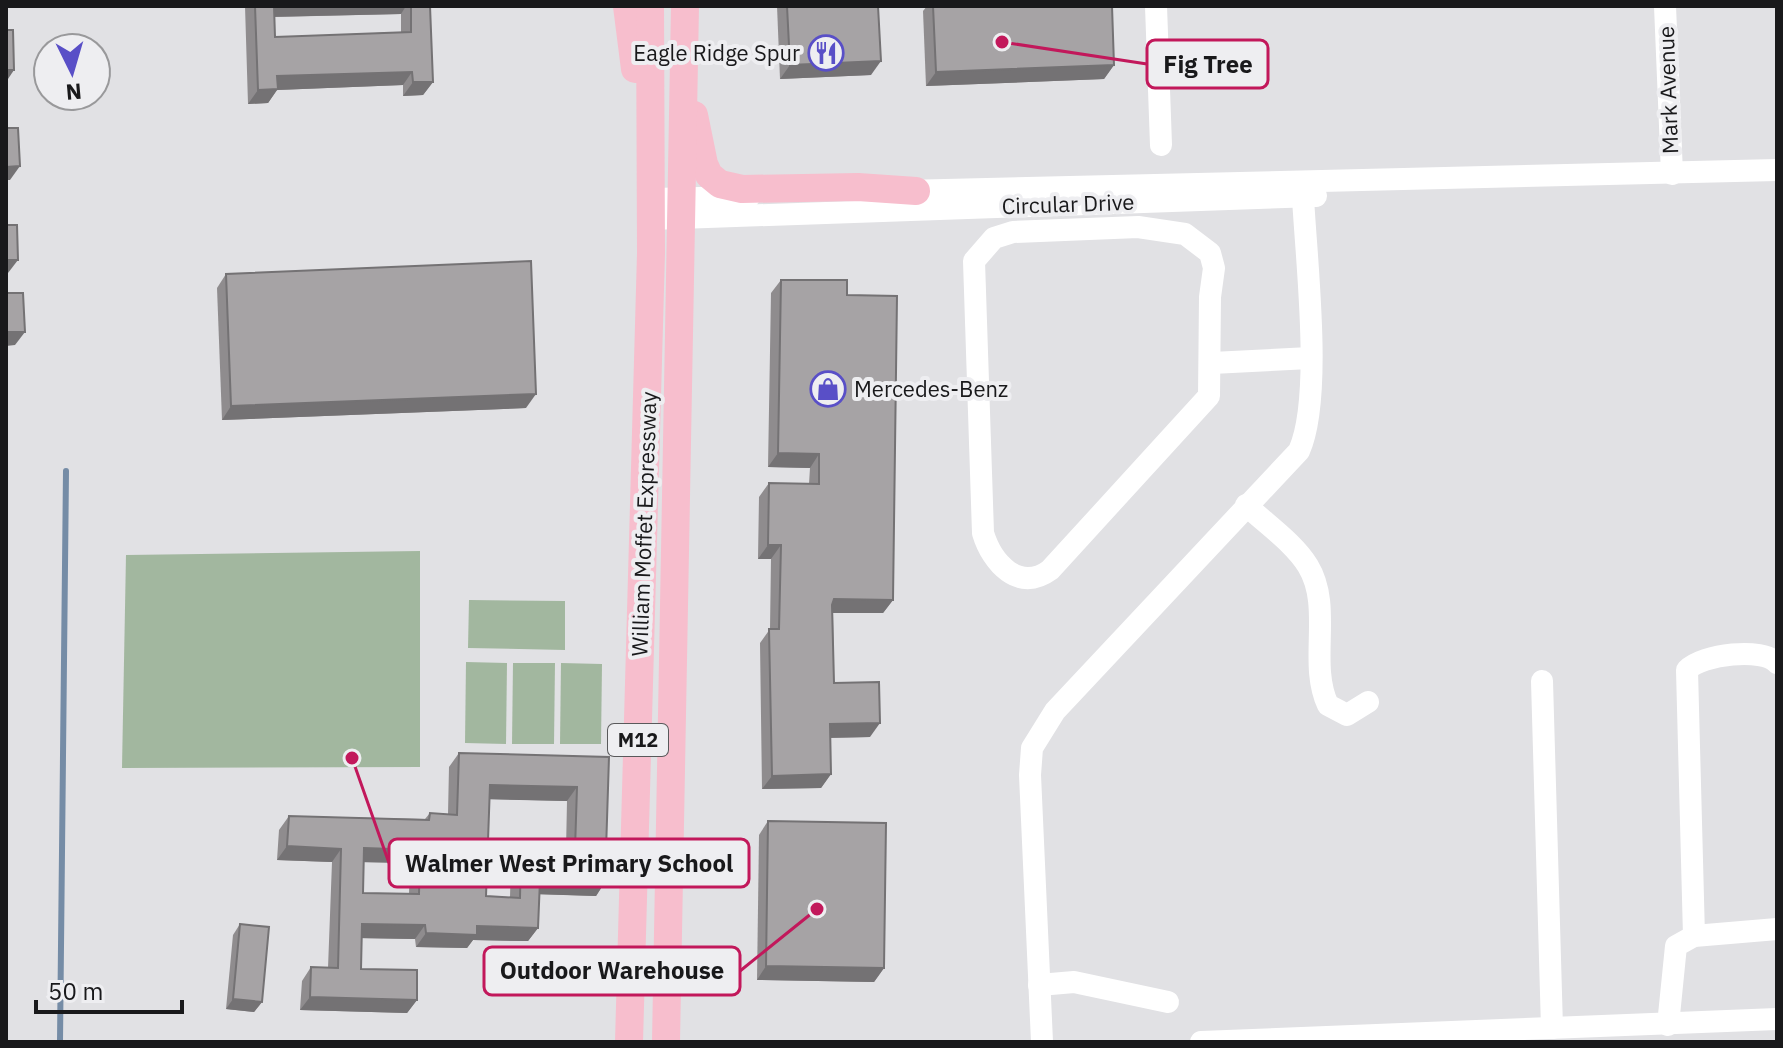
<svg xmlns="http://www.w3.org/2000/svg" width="1783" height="1048" font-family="'IBM Plex Sans',sans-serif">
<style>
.green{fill:#a2b79f}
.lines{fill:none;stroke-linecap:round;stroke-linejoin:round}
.stream{stroke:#758ca6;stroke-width:6}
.minor{stroke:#fff;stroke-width:22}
.major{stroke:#f7becd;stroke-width:28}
.wall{fill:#8f8c8e;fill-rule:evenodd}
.shaded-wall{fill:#747274}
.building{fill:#a6a3a5;stroke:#747274;stroke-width:2;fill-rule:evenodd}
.labels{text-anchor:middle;stroke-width:8;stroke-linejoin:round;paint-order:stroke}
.shield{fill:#eeeef1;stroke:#59595b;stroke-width:2}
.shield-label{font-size:20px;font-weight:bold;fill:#19191b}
.poi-label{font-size:22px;fill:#19191b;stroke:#eeeef1;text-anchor:end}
.street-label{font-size:22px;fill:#19191b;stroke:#eeeef1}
.leader{fill:none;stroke:#c2185b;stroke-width:3}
.callout-dot{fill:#c2185b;stroke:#eeeef1;stroke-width:3}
.callout{fill:#eeeef1;stroke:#c2185b;stroke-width:3}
.callout-label{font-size:24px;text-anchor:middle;font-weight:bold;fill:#19191b}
</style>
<rect width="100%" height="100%" fill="#e1e1e4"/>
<g class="green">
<polygon points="420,551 420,767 122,768 126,555"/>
<polygon points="469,600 565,601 565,650 468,648"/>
<polygon points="466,662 507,663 506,744 465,743"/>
<polygon points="513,663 555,663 554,744 512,744"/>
<polygon points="561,663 602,664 601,744 560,744"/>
</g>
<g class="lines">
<polyline class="stream" points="60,1042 66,471"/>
<g class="minor">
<polyline points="1156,6 1161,145"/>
<polyline points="1665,6 1672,174"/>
<polyline points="903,191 1777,170"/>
<polyline points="651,199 749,197"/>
<polyline points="651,219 1316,196"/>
<path d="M 1138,227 L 1185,234 L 1210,253 L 1214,268 L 1210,297 L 1209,396 L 1050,570 C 1019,593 992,563 983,533 L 974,261 L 994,238 L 1013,232 Z"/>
<polyline points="1212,363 1310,358"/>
<path d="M 1246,505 C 1266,524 1294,543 1308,566 C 1333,607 1308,663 1328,705 L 1347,715 L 1368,702"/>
<polyline points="1542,681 1552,1028"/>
<path d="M 1694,936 L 1687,670 C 1702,654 1763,647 1777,663"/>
<polyline points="1039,985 1074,982 1168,1002"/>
<polyline points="1668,1025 1676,946 1694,936 1777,929"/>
<path d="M 1042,1042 L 1030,775 L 1032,748 L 1055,711 L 1299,451 C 1323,398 1306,259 1303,197"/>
<polyline points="1201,1042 1777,1019"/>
</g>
<g class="major">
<polyline points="627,6 635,69"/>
<polyline points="694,115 704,164 709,175 720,184 742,189 858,187 916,191"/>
<polyline points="629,1042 651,253 650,6"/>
<polyline points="666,1042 685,6"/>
</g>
</g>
<g class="wall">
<path d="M 245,6 L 430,6 L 433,82 L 423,95 L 403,96 L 403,85 L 277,90 L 268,103 L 248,104 ZM 401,14 L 401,32 L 275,37 L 274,17 Z"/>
<polygon points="777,6 878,6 871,75 780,79"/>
<polygon points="927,6 1112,6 1114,65 1104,79 926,86 923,11"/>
<polygon points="226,274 526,408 222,420 217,288"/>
<polygon points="781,280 847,295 893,600 883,613 833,613 834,683 870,737 830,738 831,774 821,788 762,789 760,643 770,629 771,559 758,559 759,497 769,483 809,484 810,468 768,467 771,293"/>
<path d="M 459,753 L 609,757 L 605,882 L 596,896 L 539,894 L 538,928 L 528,941 L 473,940 L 467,948 L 416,947 L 415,939 L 362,938 L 361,969 L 417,1000 L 407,1013 L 300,1010 L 302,981 L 311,967 L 328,968 L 332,862 L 277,860 L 279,830 L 289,816 L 425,819 L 430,813 L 448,814 L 449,767 ZM 489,799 L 567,801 L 566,850 L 521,849 L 511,862 L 510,897 L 486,896 ZM 364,862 L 410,863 L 409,894 L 363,893 Z"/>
<polygon points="768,821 884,968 874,982 757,980 759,835"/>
<polygon points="240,924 262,1002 254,1012 226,1009 233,935"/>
</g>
<g class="shaded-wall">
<polygon points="272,6 406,6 401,14 265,17"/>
<polygon points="881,61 871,75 780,79 790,65"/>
<polygon points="1114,65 1104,79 926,86 936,72"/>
<polygon points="6,70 14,70 6,82"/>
<polygon points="412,72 403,85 277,90 268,103 248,104 258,90 277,76"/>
<polygon points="413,82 433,82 423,95 403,96"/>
<polygon points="20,166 10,180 6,180 6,167"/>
<polygon points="6,260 18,260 8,273 6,273"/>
<polygon points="6,332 25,332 15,345 6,346"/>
<polygon points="536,394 526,408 222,420 231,406"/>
<polygon points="778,453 819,454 810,468 768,467"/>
<polygon points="768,545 781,545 771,559 758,559"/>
<polygon points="834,599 893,600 883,613 825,613"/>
<polygon points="880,723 870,737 820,738 830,724"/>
<polygon points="831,774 821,788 762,789 772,776"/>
<polygon points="490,785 577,787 567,801 480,799"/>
<polygon points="287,846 341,849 332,862 277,860"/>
<polygon points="364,848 420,850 410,863 354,862"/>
<polygon points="540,880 605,882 596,896 530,894"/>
<polygon points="362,924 425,925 415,939 353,938"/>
<polygon points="477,926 538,928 528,941 473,940 467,948 416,947 426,933"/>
<polygon points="766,966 884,968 874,982 757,980"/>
<polygon points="310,997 417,1000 407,1013 300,1010"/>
<polygon points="233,999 262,1002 254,1012 226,1009"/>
</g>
<g class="building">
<polygon points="255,6 274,6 275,37 411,32 411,6 430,6 433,82 413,82 412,72 277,76 278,89 258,90"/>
<polygon points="787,6 878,6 881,61 790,65"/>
<polygon points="933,6 1112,6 1114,65 936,72"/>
<polygon points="6,30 13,30 14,70 6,70"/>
<polygon points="6,128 18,128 20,166 6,167"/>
<polygon points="6,225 17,225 18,260 6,260"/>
<polygon points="531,261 536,394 231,406 226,274"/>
<polygon points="781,280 847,280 847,295 897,296 893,600 834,599 832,605 834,683 879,682 880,723 830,724 831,774 772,776 769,629 779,629 781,545 768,545 769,483 819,484 819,454 778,453"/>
<polygon points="6,293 23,293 25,332 6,332"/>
<path d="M 459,753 L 609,757 L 605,882 L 540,880 L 538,928 L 477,926 L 477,935 L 426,933 L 425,925 L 362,924 L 361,969 L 417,970 L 417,1000 L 310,997 L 311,967 L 338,968 L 341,849 L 287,846 L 289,816 L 429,820 L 430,813 L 457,815 ZM 490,785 L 577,787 L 575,850 L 521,849 L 520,898 L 486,896 ZM 364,848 L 420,850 L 419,894 L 363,893 Z"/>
<polygon points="768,821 886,823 884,968 766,966"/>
<polygon points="240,924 269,927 262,1002 233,999"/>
</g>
<defs>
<symbol id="restaurant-ring" viewBox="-11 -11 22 22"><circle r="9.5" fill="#eeeef1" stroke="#594fc7" stroke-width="1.5"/><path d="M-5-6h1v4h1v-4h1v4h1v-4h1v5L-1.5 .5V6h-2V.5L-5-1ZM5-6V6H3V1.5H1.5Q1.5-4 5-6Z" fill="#594fc7"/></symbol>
<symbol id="shop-ring" viewBox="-11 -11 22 22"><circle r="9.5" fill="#eeeef1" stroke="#594fc7" stroke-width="1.5"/><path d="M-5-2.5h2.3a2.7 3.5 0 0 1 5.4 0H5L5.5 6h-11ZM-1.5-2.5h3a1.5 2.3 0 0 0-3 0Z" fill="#594fc7"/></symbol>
</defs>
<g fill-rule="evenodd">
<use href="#restaurant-ring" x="806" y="33" width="40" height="40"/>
<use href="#shop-ring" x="808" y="369" width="40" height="40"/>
</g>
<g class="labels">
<rect class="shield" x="608" y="724" width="60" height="32" rx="6"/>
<g class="shield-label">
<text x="638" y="747">M12</text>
</g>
<g class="poi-label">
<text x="800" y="61">Eagle Ridge Spur</text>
<text x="854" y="397" text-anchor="start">Mercedes-Benz</text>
</g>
<g class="street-label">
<text transform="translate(1668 90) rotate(-92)" y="8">Mark Avenue</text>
<text transform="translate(1068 204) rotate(-2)" y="8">Circular Drive</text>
<text transform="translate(644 524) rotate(-88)" y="8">William Moffet Expressway</text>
</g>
</g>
<path class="leader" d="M1002 42L1147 64M352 758L389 863M817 909L740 971"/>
<g class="callout-dot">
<circle cx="1002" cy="42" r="8"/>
<circle cx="352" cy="758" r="8"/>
<circle cx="817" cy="909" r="8"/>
</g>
<g class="callout">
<rect x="1147" y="40" width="121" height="48" rx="8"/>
<rect x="389" y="839" width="360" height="48" rx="8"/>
<rect x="484" y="947" width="256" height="48" rx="8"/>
</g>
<g class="callout-label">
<text x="1208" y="73">Fig Tree</text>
<text x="569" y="872">Walmer West Primary School</text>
<text x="612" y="979">Outdoor Warehouse</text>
</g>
<rect width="1783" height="1048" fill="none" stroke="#19191b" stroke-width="16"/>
<g transform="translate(72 72) rotate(175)"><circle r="38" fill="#eeeef1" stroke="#99999b" stroke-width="2"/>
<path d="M0-6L14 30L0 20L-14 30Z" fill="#594fc7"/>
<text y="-12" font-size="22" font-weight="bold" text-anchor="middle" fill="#19191b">N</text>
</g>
<path d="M36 1000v12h146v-12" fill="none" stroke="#19191b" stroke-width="4"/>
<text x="48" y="1000" font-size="24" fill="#19191b" stroke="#eeeef1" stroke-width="6" paint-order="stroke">50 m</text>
</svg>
